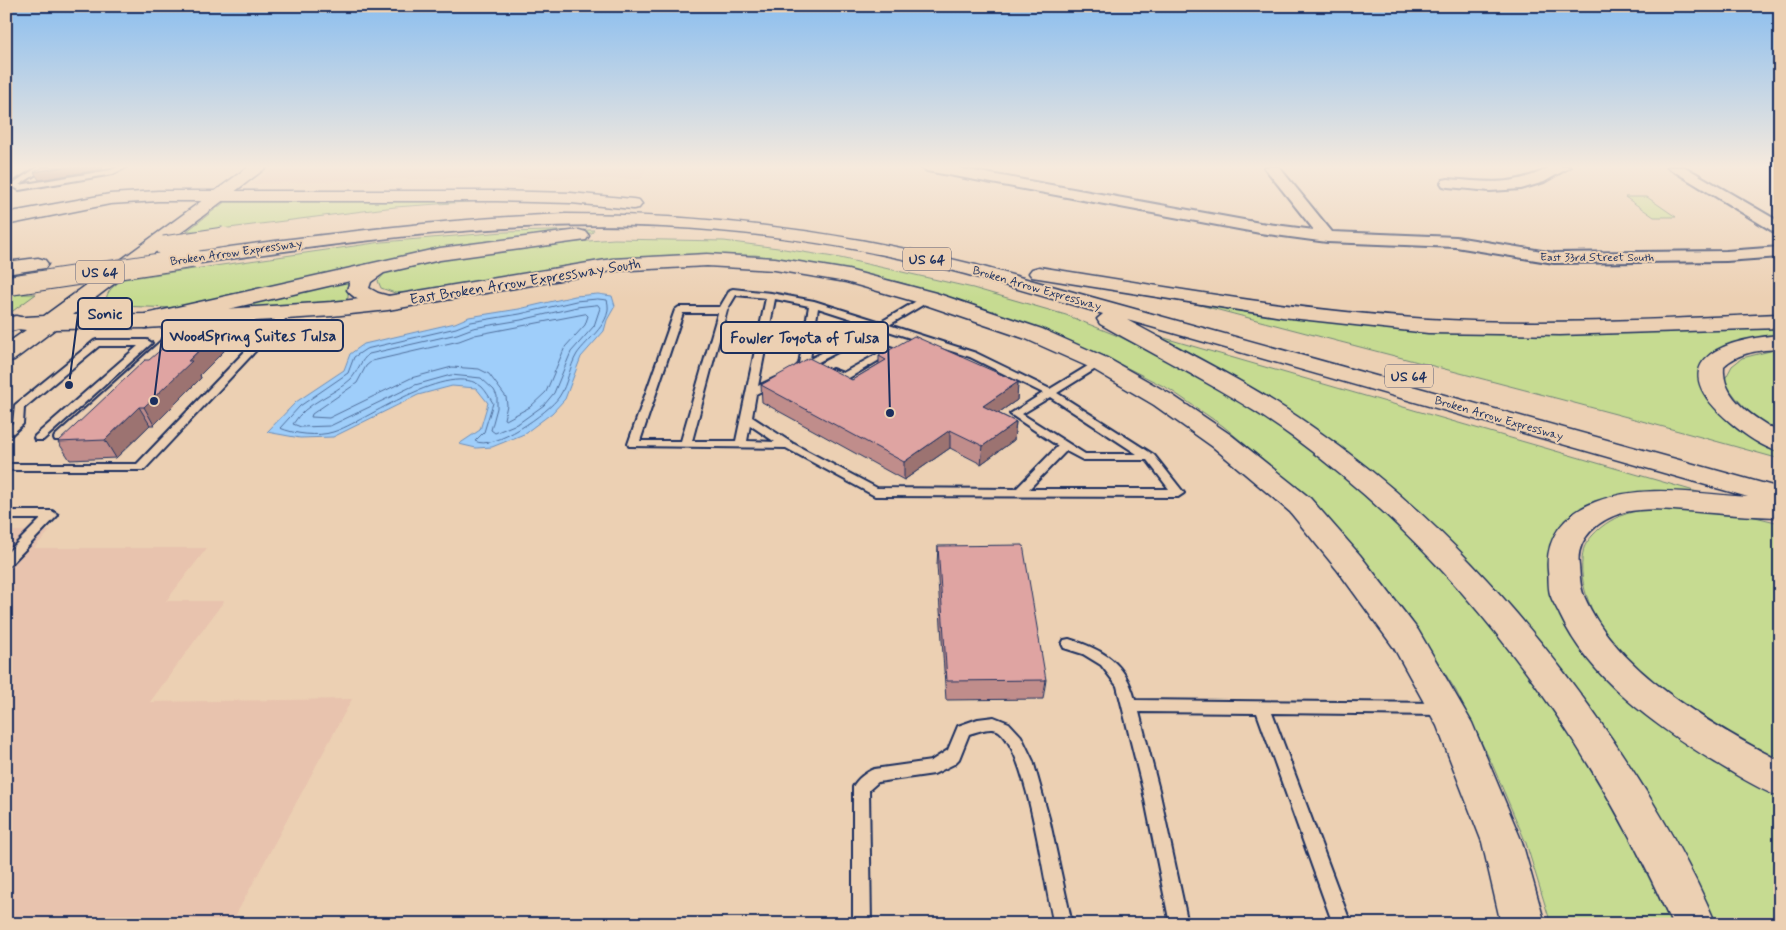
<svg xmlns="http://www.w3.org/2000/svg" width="1786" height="930" font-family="Mynerve,sans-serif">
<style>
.built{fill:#e8c3ae}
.green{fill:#c6db91;stroke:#708578}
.water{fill:#9fcefa;stroke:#6a8ebc}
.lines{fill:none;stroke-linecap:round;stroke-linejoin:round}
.shore{stroke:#506f9c;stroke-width:1}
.lane-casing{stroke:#1b2f5e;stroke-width:4}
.street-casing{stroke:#1b2f5e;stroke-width:4}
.secondary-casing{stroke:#1b2f5e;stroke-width:3}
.highway-casing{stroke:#1b2f5e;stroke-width:3}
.lane{fill:#ecd0b3;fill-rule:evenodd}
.street{fill:#ecd0b3;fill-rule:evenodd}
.secondary{fill:#ecd0b3;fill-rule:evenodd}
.highway{fill:#ecd0b3;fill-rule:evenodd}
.highway-bridge-casing{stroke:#1b2f5e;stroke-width:21;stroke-linecap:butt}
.highway-bridge{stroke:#ecd0b3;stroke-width:19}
.wall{fill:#c08d8b;stroke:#1b2f5e}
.shaded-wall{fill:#9c7371;stroke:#1b2f5e}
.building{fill:#dfa4a2;stroke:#1b2f5e}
.labels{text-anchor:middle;stroke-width:4;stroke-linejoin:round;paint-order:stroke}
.far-street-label{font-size:12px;fill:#1b2f5e;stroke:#ecd0b3}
.shield{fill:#ecd0b3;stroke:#5a5f78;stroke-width:1}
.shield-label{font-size:14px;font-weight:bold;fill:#1b2f5e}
.street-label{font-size:15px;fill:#1b2f5e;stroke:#ecd0b3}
.leader{fill:none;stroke:#1b2f5e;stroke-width:2}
.callout-dot{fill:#1b2f5e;stroke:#ecd0b3;stroke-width:2}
.callout{fill:#ecd0b3;stroke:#1b2f5e;stroke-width:2}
.callout-label{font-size:16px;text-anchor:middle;font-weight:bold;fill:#1b2f5e}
</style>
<rect width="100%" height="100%" fill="#ecd0b3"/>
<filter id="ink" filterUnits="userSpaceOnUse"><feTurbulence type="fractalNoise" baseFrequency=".02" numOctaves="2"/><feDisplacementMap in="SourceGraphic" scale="10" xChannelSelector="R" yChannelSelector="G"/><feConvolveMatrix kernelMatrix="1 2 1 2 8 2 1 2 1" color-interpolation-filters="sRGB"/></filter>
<g filter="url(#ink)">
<g class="built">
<polygon points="274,167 647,167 641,179 450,178 252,184"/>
<polygon points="6,531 50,531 34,548 207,548 166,601 224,601 150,702 352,699 231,924 6,924"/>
</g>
<g class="green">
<polygon points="1625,197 1647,197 1676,217 1654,217"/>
<polygon points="236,198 495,200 395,207 205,231 187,231 226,201"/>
<path d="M 594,230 L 592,233 L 559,235 L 179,308 L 116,306 L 106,302 C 106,290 115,285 124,279 L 382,242 L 504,232 Z"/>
<polygon points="614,239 724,241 778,248 840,258 973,288 1066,315 1118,336 1186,369 1248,406 1315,451 1402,523 1499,627 1578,748 1626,830 1671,924 1551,924 1526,843 1492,764 1456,691 1411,619 1376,574 1314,502 1223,426 1169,389 1098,353 987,309 899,282 807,263 755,255 700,255 622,258 409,293 395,293 381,288 378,281 386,272 423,262 552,244"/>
<polygon points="348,280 348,298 338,303 234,309 236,304"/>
<polygon points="21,294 36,294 6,316 6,296"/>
<path d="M 1195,301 L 1337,323 L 1780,324 L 1780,338 C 1760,341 1693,344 1699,377 C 1700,381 1703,385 1704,388 L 1780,451 L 1780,459 C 1585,404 1388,355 1192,303 Z"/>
<polygon points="1154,335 1708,495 1585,507 1568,517 1563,523 1551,545 1548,554 1548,582 1564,615 1780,792 1780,924 1711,924 1649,794 1595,713 1519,619 1463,556"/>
<path d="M 1774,350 L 1780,350 L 1780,437 C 1757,420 1739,405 1724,381 L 1732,366 L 1742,358 Z"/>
<path d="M 1679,507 L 1751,516 L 1780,523 L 1780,764 C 1754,749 1720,735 1696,718 C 1647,683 1571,620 1583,552 C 1584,545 1588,541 1592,536 C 1615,510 1647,508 1679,507 Z"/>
</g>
<polygon class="water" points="598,294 612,296 615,306 607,320 604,331 581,357 565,399 552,413 524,434 492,447 476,448 459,444 480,430 488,403 476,388 452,386 418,395 333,437 300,438 267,432 296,402 344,370 350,354 364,344 455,323 469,317 519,309 575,296"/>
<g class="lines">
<g class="shore">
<path d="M 598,299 L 607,300 C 614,322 587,339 577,354 C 569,367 568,384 559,397 C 549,412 493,452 475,441 L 484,432 L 493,403 C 490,398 486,391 482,387 C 450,359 365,422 333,432 C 318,437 294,434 280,428 L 300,406 L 348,373 L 354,357 L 366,349 L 456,328 L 471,322 L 520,314 L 576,301 Z"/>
<path d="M 598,305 L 600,308 L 594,326 L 571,352 L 554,393 L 544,405 L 519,423 L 495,433 L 491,430 L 497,408 L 497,396 L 494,390 L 481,378 L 451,375 L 415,385 L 330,426 L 301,427 L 293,424 C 306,402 333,396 351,379 C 358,371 360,361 369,354 L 457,334 L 473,328 L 521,320 L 577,307 Z"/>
<polygon points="586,314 588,316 585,325 565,347 546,392 530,407 506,420 504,419 507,405 506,397 489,374 479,369 452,367 411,378 329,418 311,417 312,414 357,383 366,366 372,361 459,341 475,335"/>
</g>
<defs>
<g id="lane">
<polygon points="38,167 47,167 19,185 111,170 117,167 127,167 113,174 19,190 10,185"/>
<path d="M 733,289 L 771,293 L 814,301 L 881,322 L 925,296 L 931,296 L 931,300 L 889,325 L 976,353 L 1050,389 L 1096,361 L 1102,361 L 1104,363 L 1102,365 L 1057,393 L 1154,455 L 1184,493 L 1178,497 L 875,496 L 786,448 L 629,446 L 628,444 L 675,310 L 679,307 L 720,307 L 730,290 ZM 736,295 L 766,298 L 736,441 L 692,441 L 727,310 ZM 775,299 L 809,306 L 799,364 L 795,368 L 797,370 L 803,370 L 882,329 L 970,357 L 1043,393 L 1010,414 L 1058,446 L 1016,489 L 877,488 L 792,443 L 752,417 L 756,394 L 780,381 L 775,378 L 758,386 ZM 818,308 L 874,326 L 810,359 ZM 683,313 L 718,313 L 681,441 L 640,441 ZM 1050,397 L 1137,454 L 1085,454 L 1022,414 ZM 750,425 L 775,442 L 747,441 ZM 1066,451 L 1083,460 L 1147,460 L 1169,489 L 1029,489 Z"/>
<polygon points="286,310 291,313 144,470 6,470 6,464 137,464 252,344 205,345 202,344 202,340 257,338 283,311"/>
<polygon points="97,340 147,340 152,343 43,440 35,440 34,438 35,436 138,346 99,346 24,408 23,424 10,436 6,437 6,428 13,423 15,405 94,341"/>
<polygon points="164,340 169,343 167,345 63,440 55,440 54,438 55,436 161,341"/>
<polygon points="890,347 893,348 893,352 847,379 839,379 827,372 832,369 843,373"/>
<polygon points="6,511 52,511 58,515 10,565 6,566 6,554 41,519 6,519"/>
<path d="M 1069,639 C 1104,650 1126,663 1135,700 L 1442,703 L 1447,705 L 1449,709 L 1447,713 L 1442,715 L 1272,713 L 1351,924 L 1333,924 L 1257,713 L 1139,712 L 1159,790 L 1188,924 L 1170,924 L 1143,790 L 1117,686 L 1101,665 L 1083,654 L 1064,648 L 1062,644 L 1064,640 Z"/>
<path d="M 994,717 L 1009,723 L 1021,736 L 1033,761 L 1049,818 L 1072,924 L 1054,924 C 1044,884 1028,753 999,731 C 991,726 977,732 969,734 L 959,759 L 954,764 L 934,774 L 878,782 L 869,790 L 871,924 L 853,924 L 853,787 C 857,779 866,772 874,769 L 931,761 L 948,750 L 958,726 L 978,719 Z"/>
</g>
<g id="street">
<polygon points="920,167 952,167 1260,223 1314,230 1264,167 1279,167 1332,232 1456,237 1554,253 1726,251 1780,247 1780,257 1726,261 1554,263 1456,247 1327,242 1260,233 927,171"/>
<path d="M 1551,167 L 1570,167 L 1544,182 L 1521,189 L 1490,191 L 1448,187 L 1443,186 L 1441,183 L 1443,180 L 1448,179 C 1489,182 1512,187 1551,167 Z"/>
<polygon points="1667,167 1685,167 1780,222 1780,234 1774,232"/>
</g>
<polygon id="secondary" points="248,167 267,167 73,315 146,314 332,302 388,296 612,259 707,254 775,258 848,270 936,293 1042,329 1107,358 1172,395 1231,435 1310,498 1360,555 1418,630 1472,723 1522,842 1545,924 1501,924 1482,842 1437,726 1394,648 1338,571 1290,512 1213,447 1154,405 1091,368 1026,339 920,303 846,282 775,270 707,266 612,271 388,310 332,316 146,328 55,329 14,360 6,362 6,344 26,330 8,328 6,321 8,318 44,316"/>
<g id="highway">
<polygon points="158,191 497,191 571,193 633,199 639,200 642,204 639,208 633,209 571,203 497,201 158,201 110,204 6,225 6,213 110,194"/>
<path d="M 565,214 C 705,214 841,231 976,265 L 1780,488 L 1780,516 L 1776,517 C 1755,516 1733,515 1712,513 C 1684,511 1653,506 1625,512 C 1599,519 1575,538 1579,566 C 1580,576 1580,587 1584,596 C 1616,671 1710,724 1780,761 L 1780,797 C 1756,788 1735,774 1713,761 C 1654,725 1590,679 1560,615 C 1557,608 1552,601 1550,594 C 1548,587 1549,579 1548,571 C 1545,538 1564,514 1595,502 C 1644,483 1696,494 1748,497 L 1127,320 C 1189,354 1253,385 1311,426 C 1432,509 1530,618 1612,739 C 1652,798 1688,858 1716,924 L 1672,924 C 1588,735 1461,561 1294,438 C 1234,394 1165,361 1100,324 L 1097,319 L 1103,314 C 1057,300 1011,287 965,274 C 867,248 764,232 663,227 C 505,219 349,242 193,264 L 186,262 L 183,258 L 186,254 L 193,252 C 317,235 440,219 565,214 Z"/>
<path d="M 579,230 L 586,232 L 589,236 L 586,240 L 440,260 L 384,273 L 371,282 L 369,288 L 378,293 L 396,298 L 399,303 L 396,308 C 380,311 357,303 347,290 L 350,281 L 146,328 L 138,326 L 135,321 L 138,316 L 146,314 L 440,248 Z"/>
<polygon points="38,258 45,260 48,264 45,268 6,274 6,262"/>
<path d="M 1039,267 C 1168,287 1298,311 1428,319 C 1545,326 1663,319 1780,314 L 1780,328 L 1560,335 L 1428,333 L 1282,317 L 1032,277 L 1029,273 L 1032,269 Z"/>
<polygon points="16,316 24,318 27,323 24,328 6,332 6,318"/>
<path d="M 1780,335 L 1780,349 C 1760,350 1739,352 1724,366 C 1721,399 1755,418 1780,433 L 1780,452 C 1762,447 1745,435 1731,423 C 1661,364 1717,340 1780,335 Z"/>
</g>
</defs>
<use href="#lane" class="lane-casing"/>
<use href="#street" class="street-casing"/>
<use href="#secondary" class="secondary-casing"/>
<use href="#highway" class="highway-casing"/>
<use href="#lane" class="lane"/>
<use href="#street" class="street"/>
<use href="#secondary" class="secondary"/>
<use href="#highway" class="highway"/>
<defs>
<g id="highway-bridge">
<polyline points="164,246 224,237"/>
<polyline points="6,286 193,258"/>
</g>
</defs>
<use href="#highway-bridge" class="highway-bridge-casing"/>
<use href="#highway-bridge" class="highway-bridge"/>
</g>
<g class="wall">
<polygon points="216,334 224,351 200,375 201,378 154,425 150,425 116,458 70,460 58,442"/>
<polygon points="879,356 1018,382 1017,400 998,413 1016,422 1014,440 981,464 950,448 904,480 762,402 761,385 852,380 879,364"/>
<polygon points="938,546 1046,680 1043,699 946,700 937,565"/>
</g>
<g class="shaded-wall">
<polygon points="63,167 102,167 103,169 39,180 34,172"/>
<polygon points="216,334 224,351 200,375 201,378 154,425 144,407 188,361"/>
<polygon points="1018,382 1017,400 982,424 983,406"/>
<polygon points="139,407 150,425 116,458 105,440"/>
<polygon points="1016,422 1014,440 981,464 983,446"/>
<polygon points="950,430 950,448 904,480 904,462"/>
</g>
<g class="building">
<polygon points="43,167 63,167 34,172"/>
<polygon points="179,334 216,334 188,361 192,361 144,407 139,407 105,440 58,442 145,360 149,360"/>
<polygon points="914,336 1018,382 983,406 1016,422 983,446 950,430 904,462 761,385 809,358 852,380 886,360 879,356"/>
<polygon points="1023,545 1046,680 947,681 938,546"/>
</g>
</g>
<linearGradient id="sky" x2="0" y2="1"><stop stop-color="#8bbeef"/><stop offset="0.56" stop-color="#f6eadd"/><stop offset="1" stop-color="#f6eadd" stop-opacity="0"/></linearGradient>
<rect width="1786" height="298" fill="url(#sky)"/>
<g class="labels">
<g class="far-street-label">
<text transform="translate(236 252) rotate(-8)" y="4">Broken Arrow Expressway</text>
<text x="1597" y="261">East 33rd Street South</text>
<text transform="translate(1037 288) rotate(16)" y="4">Broken Arrow Expressway</text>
<text transform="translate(1499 418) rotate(16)" y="4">Broken Arrow Expressway</text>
</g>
<g class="shield">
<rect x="903" y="247.5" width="48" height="23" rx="4"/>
<rect x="76" y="260.5" width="48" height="23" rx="4"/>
<rect x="1385" y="364.5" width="48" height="23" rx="4"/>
</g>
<g class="shield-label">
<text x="927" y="264">US 64</text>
<text x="100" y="277">US 64</text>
<text x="1409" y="381">US 64</text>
</g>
<g class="street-label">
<text transform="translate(525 281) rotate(-9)" y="5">East Broken Arrow Expressway South</text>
</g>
</g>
<path class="leader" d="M69 385L78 314M154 401L162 336M890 413L888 338"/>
<g class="callout-dot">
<circle cx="69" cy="385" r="5"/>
<circle cx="154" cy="401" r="5"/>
<circle cx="890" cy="413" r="5"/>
</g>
<g class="callout">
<rect x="78" y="298" width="54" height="31" rx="5"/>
<rect x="162" y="320" width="181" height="31" rx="5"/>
<rect x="721" y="322" width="167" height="31" rx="5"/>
</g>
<g class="callout-label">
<text x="105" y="319">Sonic</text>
<text x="253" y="341">WoodSpring Suites Tulsa</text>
<text x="805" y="343">Fowler Toyota of Tulsa</text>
</g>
<rect width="1786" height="930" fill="none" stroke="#ecd0b3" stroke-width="25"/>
<rect x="12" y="12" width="1761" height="905" fill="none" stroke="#1b2f5e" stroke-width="2" filter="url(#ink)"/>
</svg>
